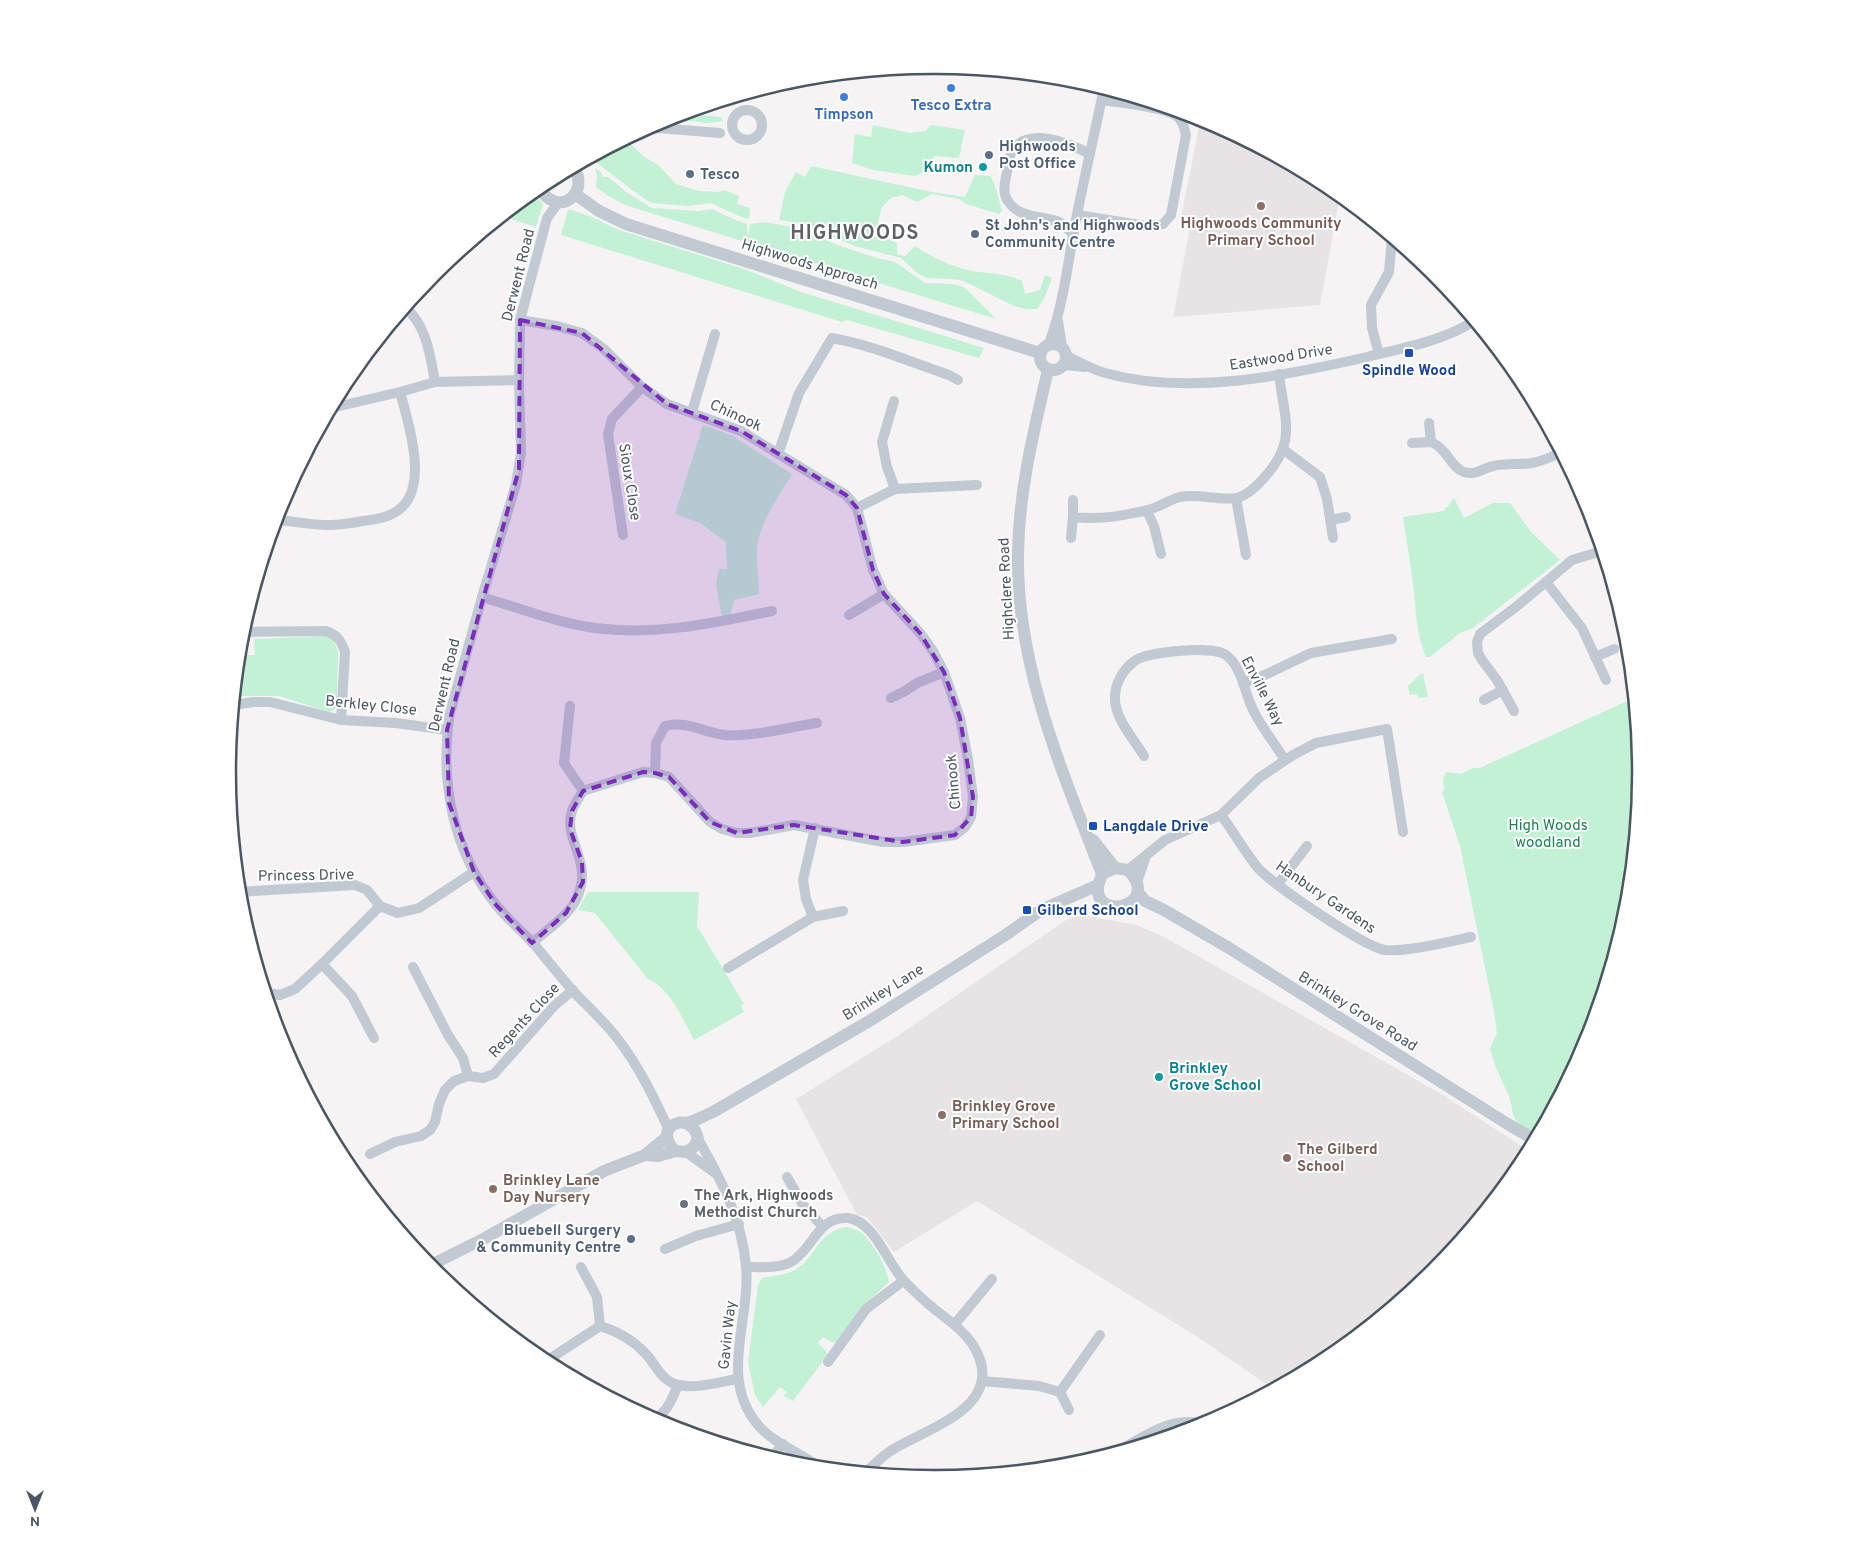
<svg xmlns="http://www.w3.org/2000/svg" width="1868" height="1544" font-family="Overpass,sans-serif">
<style>
.education{fill:#e6e4e5}
.green{fill:#c3f1d5}
.lines{fill:none;stroke-linecap:round;stroke-linejoin:round}
.minor{stroke:#c1cad2;stroke-width:10}
.tertiary{stroke:#c1cad2;stroke-width:12}
.marked{fill:#7b2cbf;fill-opacity:0.2;stroke:#7b2cbf;stroke-width:4;stroke-dasharray:10 6;stroke-linejoin:round}
.shop-dot{fill:#3f7fe0;stroke:#fff;stroke-width:2}
.service-dot{fill:#5c6f8a;stroke:#fff;stroke-width:2}
.culture-dot{fill:#0f9aa8;stroke:#fff;stroke-width:2}
.education-dot{fill:#8d6e63;stroke:#fff;stroke-width:2}
.transit-dot{fill:#1a4fb4;stroke:#fff;stroke-width:2}
.worship-dot{fill:#6b7280;stroke:#fff;stroke-width:2}
.labels{text-anchor:middle;stroke-width:4;stroke-linejoin:round;paint-order:stroke}
.shop-label{font-size:15px;font-weight:bold;fill:#366cbe;stroke:#fff}
.service-label{font-size:15px;font-weight:bold;fill:#4e5e75;stroke:#fff;text-anchor:start}
.culture-label{font-size:15px;font-weight:bold;fill:#0d838f;stroke:#fff;text-anchor:end}
.education-label{font-size:15px;font-weight:bold;fill:#785e54;stroke:#fff;text-anchor:start}
.street-label{font-size:15px;fill:#4a5661;stroke:#fff}
.transit-label{font-size:15px;font-weight:bold;fill:#164399;stroke:#fff;text-anchor:start}
.park-label{font-size:15px;fill:#17864f;stroke:#fff}
.worship-label{font-size:15px;font-weight:bold;fill:#5b616d;stroke:#fff;text-anchor:start}
.district-label{font-size:20px;font-weight:bold;letter-spacing:1px;fill:#5f6368;stroke:#fff}
.rim{fill:none;stroke:#4a5661;stroke-width:2.5}
</style>
<rect width="100%" height="100%" fill="#f5f3f3"/>
<g class="education">
<polygon points="1196,116 1205,119 1327,184 1340,195 1320,305 1173,317 1190,228 1181,218 1199,127"/>
<polygon points="1087,916 1137,925 1166,938 1443,1095 1529,1151 1522,1165 1434,1272 1327,1360 1273,1389 1201,1339 977,1201 894,1252 867,1217 857,1215 796,1099 899,1035 1069,918"/>
</g>
<g class="green">
<polygon points="682,113 721,117 723,121 706,123 666,118"/>
<polygon points="873,125 910,133 925,131 931,125 965,130 959,158 934,156 930,169 915,176 873,170 852,163 855,134 871,137"/>
<polygon points="627,140 643,156 658,165 676,184 699,191 719,192 724,190 739,196 737,204 750,208 749,219 741,217 711,203 688,206 651,203 632,190 596,162 618,143"/>
<path d="M 811,166 L 932,192 L 965,197 L 975,175 L 990,176 C 996,184 999,201 1002,211 L 999,214 L 966,204 L 959,199 L 932,194 L 917,202 L 902,195 L 891,198 L 882,207 L 878,222 L 882,237 L 897,243 L 897,254 L 905,256 L 915,246 C 931,257 952,267 972,271 C 989,274 1006,273 1022,281 L 1025,294 L 1040,290 L 1045,275 L 1052,278 L 1044,299 L 1037,309 L 1026,309 L 1014,306 L 964,281 L 952,279 L 927,278 L 917,273 L 901,258 L 855,246 L 798,223 L 779,220 L 785,192 L 796,172 L 805,177 Z"/>
<polygon points="595,168 601,172 603,177 608,177 629,194 652,208 698,211 712,209 735,220 747,224 748,237 750,224 763,222 793,227 843,247 877,258 895,262 925,283 952,284 964,287 996,319 625,205 607,195 596,187 597,176"/>
<polygon points="530,194 533,194 543,204 536,227 502,216"/>
<polygon points="568,210 572,210 592,217 616,229 747,270 801,292 984,348 979,358 847,320 842,322 561,235"/>
<path d="M 703,425 L 731,435 L 792,474 C 780,494 759,524 757,548 C 756,563 759,579 759,594 L 734,600 L 730,616 L 722,617 L 716,584 L 719,569 L 727,569 L 726,542 L 700,523 L 675,514 Z"/>
<path d="M 1454,498 L 1464,518 L 1493,503 L 1510,503 L 1531,532 L 1560,560 L 1473,628 L 1460,633 L 1430,657 L 1426,657 C 1417,636 1416,614 1414,592 C 1411,567 1407,542 1403,517 L 1444,511 Z"/>
<polygon points="326,636 333,640 338,651 337,703 335,709 329,712 279,696 234,696 240,640 244,643 244,655 255,655 254,639"/>
<polygon points="1423,673 1428,697 1418,698 1417,694 1410,695 1408,686 1418,676"/>
<path d="M 1634,698 L 1641,772 L 1627,910 L 1587,1043 L 1537,1136 L 1521,1127 L 1514,1118 L 1509,1096 L 1496,1068 L 1490,1049 L 1497,1033 L 1494,1011 L 1460,846 L 1442,792 L 1445,788 C 1441,783 1444,777 1446,772 L 1461,774 L 1473,768 L 1480,768 Z"/>
<path d="M 588,892 L 699,892 L 697,926 L 744,1004 L 741,1006 L 744,1012 L 694,1040 C 684,1021 669,987 648,979 L 595,913 L 578,910 Z"/>
<path d="M 847,1227 C 853,1229 861,1231 865,1236 C 875,1246 887,1268 889,1282 L 859,1310 L 838,1342 L 831,1342 L 823,1337 L 818,1343 L 826,1351 L 827,1356 L 793,1401 L 783,1396 L 787,1392 L 780,1387 L 763,1407 L 755,1395 L 748,1362 L 758,1285 L 762,1278 C 771,1276 784,1275 793,1271 C 817,1259 816,1231 847,1227 Z"/>
</g>
<g class="lines">
<g class="minor">
<circle cx="747" cy="125" r="15"/>
<polyline points="641,131 658,128 720,133"/>
<polyline points="574,168 597,154"/>
<path d="M 558,203 L 547,218 L 520,320 L 519,380 L 521,453 L 516,484 L 482,597 L 450,713 C 439,782 453,852 497,906 C 508,920 522,931 534,944 C 547,960 560,976 573,991 C 587,1006 604,1021 617,1038 C 639,1066 654,1098 669,1130"/>
<path d="M 1078,215 L 1151,227 L 1163,224 L 1171,215 L 1186,135 C 1184,127 1182,119 1175,115 C 1160,106 1121,103 1102,100"/>
<path d="M 1074,235 C 1069,230 1065,225 1059,222 C 1042,215 1019,219 1008,201 C 1002,193 1005,181 1007,172 C 1008,165 1009,155 1013,150 C 1029,126 1071,144 1090,154"/>
<path d="M 405,307 C 427,326 430,355 435,382"/>
<path d="M 520,320 L 557,326 L 582,333 L 604,349 L 642,387 L 667,404 L 741,431 L 846,495 L 857,508 L 873,570 L 884,594 L 920,633 L 933,651 L 944,672 L 960,718 L 968,759 L 973,797 L 971,817 L 965,827 L 955,835 L 903,842 L 883,842 L 794,825 L 750,833 L 737,833 L 722,829 L 710,822 L 669,777 L 655,773 L 643,772 L 583,791 C 580,797 574,804 572,811 C 562,840 595,861 576,900 C 567,917 547,930 532,943"/>
<polyline points="1058,321 1062,347"/>
<path d="M 1049,344 C 1062,308 1067,272 1073,235 C 1082,186 1094,137 1104,88"/>
<polyline points="1379,354 1372,328 1371,305 1389,272 1392,238"/>
<path d="M 1067,356 C 1079,362 1091,369 1105,373 C 1188,396 1284,376 1367,357 C 1403,348 1443,341 1474,321"/>
<polyline points="1064,365 1085,367"/>
<polyline points="894,401 882,442 887,467 895,489"/>
<polyline points="331,408 400,392 435,382 519,380"/>
<polyline points="692,412 715,334"/>
<path d="M 1429,423 L 1431,442 C 1448,449 1450,467 1464,472 C 1476,476 1483,468 1493,466 C 1506,463 1519,465 1532,463 C 1542,461 1552,457 1561,452"/>
<polyline points="1412,443 1431,442"/>
<polyline points="1284,450 1320,477 1327,499 1333,538"/>
<path d="M 778,454 L 799,393 L 832,338 C 872,345 910,362 949,375 L 958,380"/>
<polyline points="1236,498 1246,555"/>
<path d="M 1073,500 L 1073,517 C 1094,519 1113,518 1133,513 C 1138,512 1143,512 1148,510 C 1160,507 1168,500 1180,497 C 1198,493 1218,501 1237,498 C 1248,495 1257,486 1264,478 C 1298,441 1284,419 1279,374"/>
<polyline points="857,508 895,489 977,485"/>
<polyline points="1147,511 1154,526 1161,554"/>
<path d="M 275,520 C 293,521 311,525 329,525 C 341,525 352,523 363,521 C 378,519 392,517 402,507 C 428,483 408,421 400,392"/>
<polyline points="1331,520 1346,517"/>
<polyline points="623,535 608,434 612,419 642,387"/>
<polyline points="1071,538 1073,517"/>
<polyline points="1546,582 1582,628 1606,680"/>
<path d="M 482,597 C 519,608 558,623 595,628 C 655,636 714,623 772,611"/>
<polyline points="849,615 884,594"/>
<path d="M 241,632 L 326,631 C 337,635 341,640 345,652 L 341,720"/>
<polyline points="1595,657 1614,649"/>
<polyline points="1243,683 1267,674 1311,653 1392,639"/>
<polyline points="891,698 905,691 917,683 944,672"/>
<polyline points="1484,700 1503,690"/>
<polyline points="234,705 253,702 270,702 341,720 396,723 447,730"/>
<polyline points="570,706 564,763 583,791"/>
<polyline points="1514,711 1497,680 1482,660 1478,653 1477,642 1480,634 1517,606 1572,560 1602,551"/>
<path d="M 1144,756 C 1134,739 1115,719 1115,699 C 1114,684 1124,668 1136,660 C 1149,652 1213,645 1226,655 C 1243,668 1244,693 1254,712 C 1263,729 1275,744 1285,760"/>
<path d="M 655,773 L 656,743 L 665,726 C 686,720 705,733 725,735 C 755,737 788,727 817,723"/>
<path d="M 1221,815 C 1234,832 1244,851 1258,868 C 1272,884 1366,948 1385,950 C 1409,952 1446,942 1471,937"/>
<polyline points="1128,870 1165,840 1221,815 1259,778 1293,755 1316,743 1387,729 1403,832"/>
<polyline points="1137,882 1146,856"/>
<polyline points="1278,884 1307,846"/>
<polyline points="239,892 355,885 367,890 380,906 398,913 419,908 474,872"/>
<polyline points="813,917 806,899 803,880 815,828"/>
<polyline points="322,964 352,996 374,1038"/>
<polyline points="413,967 448,1035 463,1058 468,1076"/>
<polyline points="728,968 813,917 843,911"/>
<polyline points="265,990 268,993 280,995 295,989 322,964 380,906"/>
<path d="M 698,1139 C 721,1179 742,1220 746,1266 C 751,1320 718,1378 758,1425 C 774,1444 801,1453 821,1468"/>
<polyline points="686,1152 715,1173"/>
<polyline points="370,1154 395,1142 421,1136 430,1130 435,1122 439,1104 445,1090 454,1081 468,1076 483,1078 494,1074 554,1006 573,990"/>
<polyline points="787,1177 803,1205 822,1226"/>
<polyline points="665,1249 696,1236 739,1224"/>
<polyline points="581,1267 597,1297 600,1326"/>
<path d="M 746,1267 C 761,1267 782,1269 794,1260 C 814,1246 819,1216 848,1218 C 876,1221 888,1267 907,1284 C 915,1292 923,1300 932,1307 C 946,1319 963,1329 973,1345 C 1010,1405 930,1427 892,1450 C 882,1456 874,1465 866,1472"/>
<polyline points="955,1324 992,1279"/>
<path d="M 545,1362 L 600,1326 C 617,1331 633,1340 646,1354 C 656,1365 662,1382 679,1385 C 697,1389 719,1382 737,1379"/>
<polyline points="828,1362 866,1309 903,1281"/>
<polyline points="983,1381 1039,1386 1060,1392 1069,1410"/>
<polyline points="1060,1392 1100,1335"/>
<path d="M 653,1420 C 667,1413 672,1399 678,1385"/>
<path d="M 1116,1452 C 1141,1439 1174,1413 1204,1425"/>
<polyline points="771,1458 783,1444"/>
</g>
<g class="tertiary">
<path d="M 538,187 C 561,222 591,189 573,167"/>
<polyline points="575,194 599,211 626,224 1040,353"/>
<circle cx="1053" cy="357" r="13"/>
<path d="M 1048,370 C 1034,430 1019,490 1018,553 C 1016,666 1062,771 1102,874"/>
<polyline points="1093,840 1115,868"/>
<path d="M 1115,868 L 1128,870 C 1163,905 1094,923 1098,886 C 1099,882 1101,878 1102,874 Z"/>
<polyline points="1138,892 1145,901 1164,910 1229,948 1506,1123 1535,1140"/>
<path d="M 675,1151 C 666,1142 662,1127 678,1123 C 681,1122 684,1123 686,1123 C 695,1122 705,1115 713,1112 L 871,1020 L 1007,934 L 1041,910 L 1098,885"/>
<path d="M 645,1155 L 658,1156 L 675,1151 L 686,1152 L 694,1147 L 698,1139 C 696,1131 694,1127 686,1123"/>
<polyline points="429,1266 485,1238 604,1171 645,1155 667,1137"/>
</g>
</g>
<path class="marked" d="M 520,320 L 582,333 L 667,404 L 741,431 L 846,495 L 857,508 L 873,570 L 884,594 L 920,633 L 944,672 L 960,718 L 973,797 L 971,817 L 955,835 L 903,842 L 794,825 L 737,833 L 710,822 L 669,777 L 655,773 L 643,772 L 583,791 L 572,811 L 570,829 L 582,862 L 583,882 L 566,913 L 532,943 L 496,905 L 474,872 L 449,803 L 447,730 L 519,469 Z"/>
<g class="shop-dot">
<circle cx="951" cy="88" r="5"/>
<circle cx="844" cy="97" r="5"/>
</g>
<g class="service-dot">
<circle cx="989" cy="155" r="5"/>
<circle cx="690" cy="174" r="5"/>
<circle cx="975" cy="234" r="5"/>
<circle cx="631" cy="1239" r="5"/>
</g>
<g class="culture-dot">
<circle cx="983" cy="167" r="5"/>
<circle cx="1159" cy="1077" r="5"/>
</g>
<g class="education-dot">
<circle cx="1261" cy="206" r="5"/>
<circle cx="942" cy="1115" r="5"/>
<circle cx="1287" cy="1158" r="5"/>
<circle cx="493" cy="1189" r="5"/>
</g>
<g class="transit-dot">
<rect x="1404" y="348" width="10" height="10" rx="2.5"/>
<rect x="1088" y="821" width="10" height="10" rx="2.5"/>
<rect x="1022" y="905" width="10" height="10" rx="2.5"/>
</g>
<circle class="worship-dot" cx="684" cy="1204" r="5"/>
<g class="labels">
<g class="shop-label">
<text x="951" y="110">Tesco Extra</text>
<text x="844" y="119">Timpson</text>
</g>
<g class="service-label">
<text x="999" y="151">Highwoods<tspan x="999" dy="17">Post Office</tspan></text>
<text x="700" y="179">Tesco</text>
<text x="985" y="230">St John's and Highwoods<tspan x="985" dy="17">Community Centre</tspan></text>
<text x="621" y="1235" text-anchor="end">Bluebell Surgery<tspan x="621" dy="17">&amp; Community Centre</tspan></text>
</g>
<g class="culture-label">
<text x="973" y="172">Kumon</text>
<text x="1169" y="1073" text-anchor="start">Brinkley<tspan x="1169" dy="17">Grove School</tspan></text>
</g>
<g class="education-label">
<text x="1261" y="228" text-anchor="middle">Highwoods Community<tspan x="1261" dy="17">Primary School</tspan></text>
<text x="952" y="1111">Brinkley Grove<tspan x="952" dy="17">Primary School</tspan></text>
<text x="1297" y="1154">The Gilberd<tspan x="1297" dy="17">School</tspan></text>
<text x="503" y="1185">Brinkley Lane<tspan x="503" dy="17">Day Nursery</tspan></text>
</g>
<g class="street-label">
<text transform="translate(810 264) rotate(17)" y="5">Highwoods Approach</text>
<text transform="translate(518 275) rotate(-76)" y="5">Derwent Road</text>
<text transform="translate(1281 357) rotate(-9)" y="5">Eastwood Drive</text>
<text transform="translate(736 415) rotate(25)" y="5">Chinook</text>
<text transform="translate(630 482) rotate(81)" y="5">Sioux Close</text>
<text transform="translate(1006 589) rotate(-93)" y="5">Highclere Road</text>
<text transform="translate(444 685) rotate(-77)" y="5">Derwent Road</text>
<text transform="translate(1263 691) rotate(63)" y="5">Enville Way</text>
<text transform="translate(371 705) rotate(6)" y="5">Berkley Close</text>
<text transform="translate(953 782) rotate(-95)" y="5">Chinook</text>
<text transform="translate(306 875) rotate(-1)" y="5">Princess Drive</text>
<text transform="translate(1326 897) rotate(34)" y="5">Hanbury Gardens</text>
<text transform="translate(883 992) rotate(-32)" y="5">Brinkley Lane</text>
<text transform="translate(1358 1011) rotate(32)" y="5">Brinkley Grove Road</text>
<text transform="translate(524 1020) rotate(-47)" y="5">Regents Close</text>
<text transform="translate(727 1335) rotate(-84)" y="5">Gavin Way</text>
</g>
<g class="transit-label">
<text x="1409" y="375" text-anchor="middle">Spindle Wood</text>
<text x="1103" y="831">Langdale Drive</text>
<text x="1037" y="915">Gilberd School</text>
</g>
<g class="park-label">
<text x="1548" y="830">High Woods<tspan x="1548" dy="17">woodland</tspan></text>
</g>
<g class="worship-label">
<text x="694" y="1200">The Ark, Highwoods<tspan x="694" dy="17">Methodist Church</tspan></text>
</g>
<g class="district-label">
<text x="855" y="239">HIGHWOODS</text>
</g>
</g>
<path d="M0 0H1868V1544H0ZM236 772a698 698 0 1 1 1396 0a698 698 0 1 1-1396 0Z" fill="#fff" fill-rule="evenodd"/>
<path class="rim" d="M236 772a698 698 0 1 1 1396 0a698 698 0 1 1-1396 0Z"/>
<g transform="translate(35 1509) rotate(180)" stroke="#ffffff" stroke-width="4" paint-order="stroke">
<path d="M0-4L9 19L0 12L-9 19Z" fill="#4a5661"/>
<text y="-8" font-size="14" font-weight="bold" text-anchor="middle" fill="#4a5661">N</text>
</g>
</svg>
